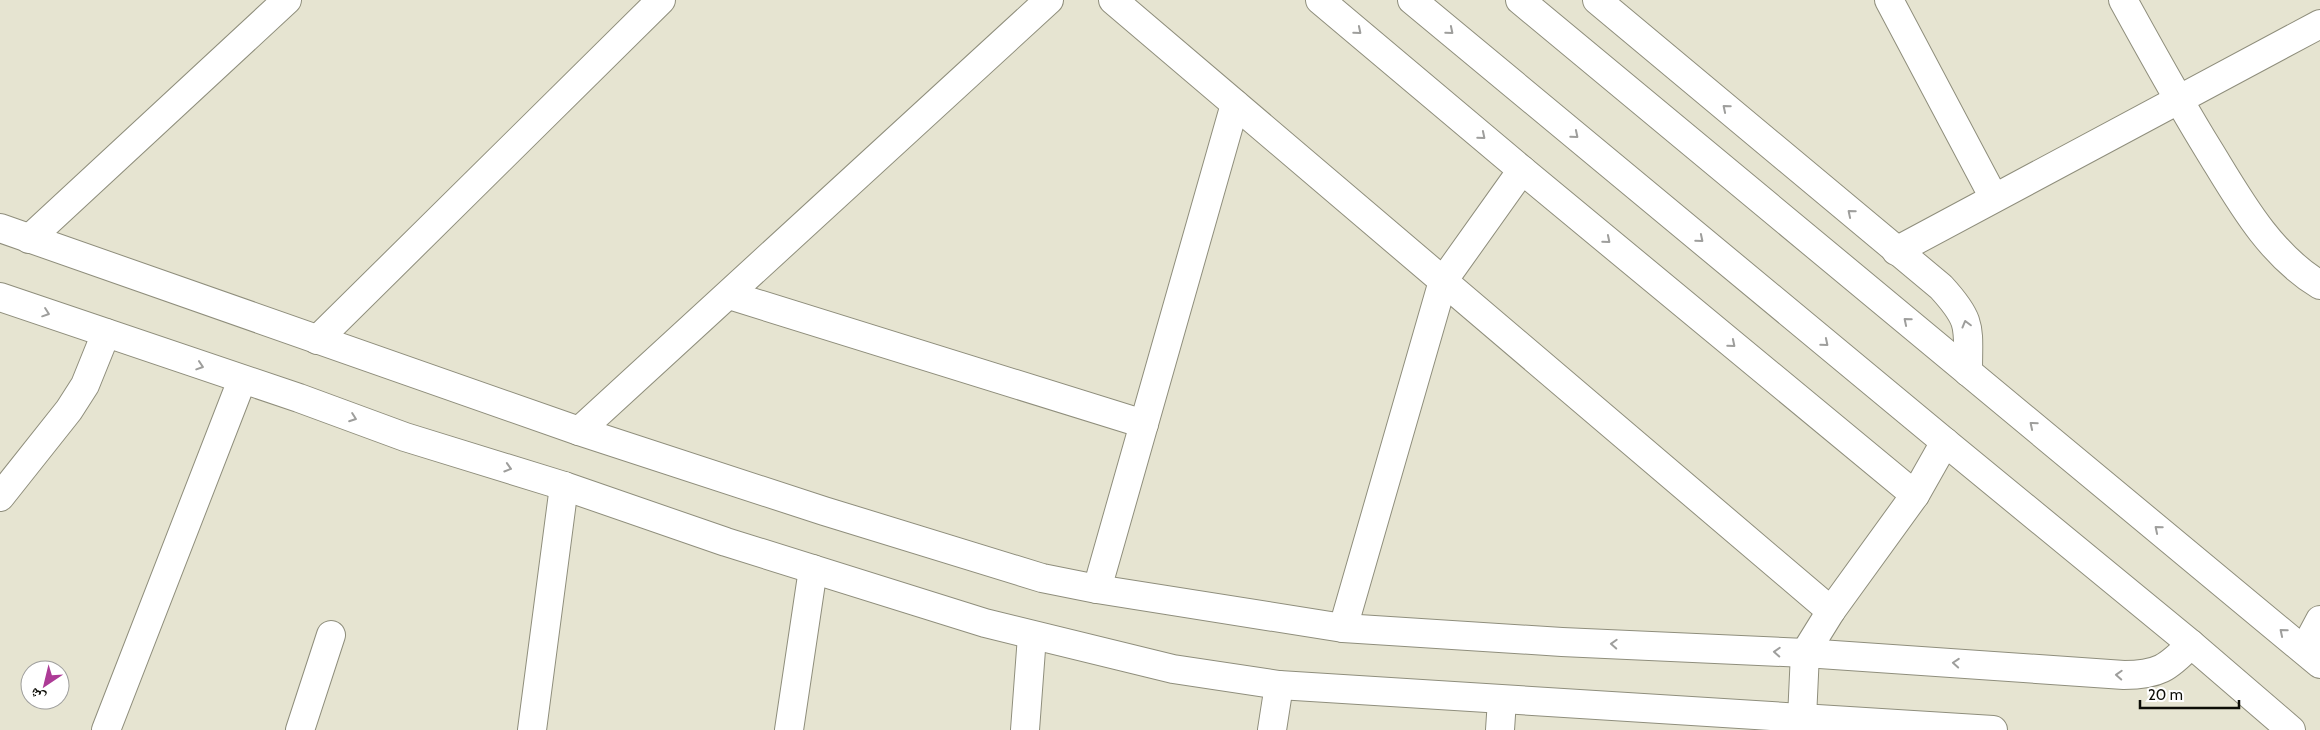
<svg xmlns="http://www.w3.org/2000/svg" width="2320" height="730" font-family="Cabin,'Noto Naskh Arabic',sans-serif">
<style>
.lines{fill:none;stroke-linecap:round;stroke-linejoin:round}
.minor-casing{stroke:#8f8e7c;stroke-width:30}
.tertiary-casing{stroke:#8f8e7c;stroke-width:30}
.secondary-casing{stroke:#8f8e7c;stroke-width:30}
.minor{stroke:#fff;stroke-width:28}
.tertiary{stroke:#fff;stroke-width:28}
.secondary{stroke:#fff;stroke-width:28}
.oneway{stroke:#9e9e9c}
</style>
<rect width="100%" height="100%" fill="#e6e4d1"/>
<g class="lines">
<defs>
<g id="minor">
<polyline points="1113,0 1831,611"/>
<polyline points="1320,0 1522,170 1915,495"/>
<path d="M 1597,0 L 1941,287 C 1973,322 1968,327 1968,372"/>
<polyline points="1889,0 1994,198"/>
<polyline points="29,239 287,0"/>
<polyline points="1896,251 2320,24"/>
<polyline points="729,295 1144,424"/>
<polyline points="317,340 661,0"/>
<polyline points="579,431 1049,0"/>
<polyline points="0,497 69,410 85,385 106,333"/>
<polyline points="1097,589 1235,104"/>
<polyline points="1343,628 1443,281 1522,170"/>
<polyline points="2304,650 2320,620"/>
<polyline points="1802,718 1805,653 1831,611 1915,495 1945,442"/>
<polyline points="106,730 242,380"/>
<polyline points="300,730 331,635"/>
<polyline points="532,730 564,486"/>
<polyline points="789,730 813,569"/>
<polyline points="1025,730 1032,636"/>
<polyline points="1272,730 1279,685"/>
<polyline points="1500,730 1502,700"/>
</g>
<g id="tertiary">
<path d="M 2123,0 C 2151,51 2179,102 2210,152 C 2240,201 2269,254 2320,285"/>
<path d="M 0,228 L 579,431 L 824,511 L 1042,578 L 1097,589 L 1343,628 L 1562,642 L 1805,653 L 2124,675 C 2158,675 2168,668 2191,644"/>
<polyline points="0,297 299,398 405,437 564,486 726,542 985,623 1173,669 1279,685 1993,730"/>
</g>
<g id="secondary">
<polyline points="1412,0 1945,442 2191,644 2291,730"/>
<polyline points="1520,0 2320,664"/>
</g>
</defs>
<use href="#minor" class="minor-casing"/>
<use href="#tertiary" class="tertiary-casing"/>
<use href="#secondary" class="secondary-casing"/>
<use href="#minor" class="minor"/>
<use href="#tertiary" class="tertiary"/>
<use href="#secondary" class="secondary"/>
</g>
<defs><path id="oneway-chevron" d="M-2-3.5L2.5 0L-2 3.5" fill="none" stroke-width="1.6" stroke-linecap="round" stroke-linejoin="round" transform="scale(1.25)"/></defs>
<g class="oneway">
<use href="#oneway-chevron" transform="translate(1358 31) rotate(40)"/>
<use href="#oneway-chevron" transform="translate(1450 31) rotate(40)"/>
<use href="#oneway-chevron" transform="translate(1726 108) rotate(-140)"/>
<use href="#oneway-chevron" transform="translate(1575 135) rotate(40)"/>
<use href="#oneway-chevron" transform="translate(1482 136) rotate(40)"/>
<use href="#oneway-chevron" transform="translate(1851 213) rotate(-140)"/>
<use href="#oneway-chevron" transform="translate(1700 239) rotate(40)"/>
<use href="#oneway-chevron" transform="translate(1607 240) rotate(40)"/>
<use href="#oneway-chevron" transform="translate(46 313) rotate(19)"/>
<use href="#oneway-chevron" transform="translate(1907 321) rotate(-140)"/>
<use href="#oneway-chevron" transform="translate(1966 324) rotate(-105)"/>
<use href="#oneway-chevron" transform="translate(1825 343) rotate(40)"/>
<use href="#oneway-chevron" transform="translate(1732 344) rotate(40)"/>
<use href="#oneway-chevron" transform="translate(200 366) rotate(18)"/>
<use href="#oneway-chevron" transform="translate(353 418) rotate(20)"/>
<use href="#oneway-chevron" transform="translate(2033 425) rotate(-140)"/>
<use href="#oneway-chevron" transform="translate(508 468) rotate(17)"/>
<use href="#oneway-chevron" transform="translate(2158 529) rotate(-140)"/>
<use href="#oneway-chevron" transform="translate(2283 632) rotate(-140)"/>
<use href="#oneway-chevron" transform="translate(1614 644) rotate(-177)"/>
<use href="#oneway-chevron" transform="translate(1777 652) rotate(-177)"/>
<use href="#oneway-chevron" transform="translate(1956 663) rotate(-176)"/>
<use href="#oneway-chevron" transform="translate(2119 675) rotate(-177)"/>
</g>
<g transform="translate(45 685) rotate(215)"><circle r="24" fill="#ffffff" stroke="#9e9e9c"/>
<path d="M0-4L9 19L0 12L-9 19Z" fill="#ad3b96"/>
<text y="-8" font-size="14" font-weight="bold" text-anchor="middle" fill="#0d0d07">ش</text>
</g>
<path d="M2140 700v8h99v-8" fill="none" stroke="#0d0d07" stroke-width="2.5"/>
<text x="2148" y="700" font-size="15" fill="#0d0d07" stroke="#ffffff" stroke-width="4" paint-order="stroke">20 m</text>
</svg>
